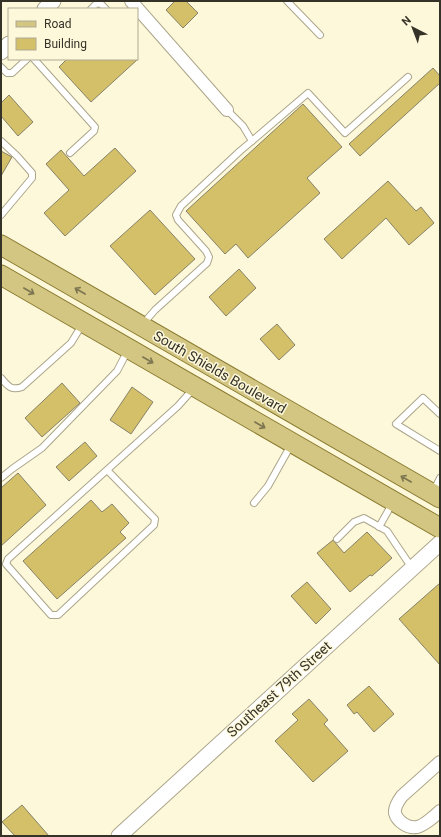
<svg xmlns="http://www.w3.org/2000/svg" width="441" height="837" font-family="Roboto,sans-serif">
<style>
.building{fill:#d3c068;stroke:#878268}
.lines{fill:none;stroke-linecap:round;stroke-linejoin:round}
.service-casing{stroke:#aba58a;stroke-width:8}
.minor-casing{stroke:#aba58a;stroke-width:14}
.tertiary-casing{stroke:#aba58a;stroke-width:17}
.primary-casing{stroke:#88792d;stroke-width:21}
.service{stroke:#fff;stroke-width:6}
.minor{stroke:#fff;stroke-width:12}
.tertiary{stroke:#fff;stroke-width:15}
.primary{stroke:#d3c582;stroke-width:19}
.oneway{stroke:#7c7550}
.labels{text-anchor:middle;stroke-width:3;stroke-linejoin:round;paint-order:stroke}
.street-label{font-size:14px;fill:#353328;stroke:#fef8db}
</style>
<rect width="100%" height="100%" fill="#fef8db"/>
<g class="building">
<polygon points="175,1 186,1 198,13 183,28 166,10"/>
<polygon points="67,59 138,59 91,102 59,67"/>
<polygon points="433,68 440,76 440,83 360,156 349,144"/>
<polygon points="9,95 33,122 18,136 1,116 1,103"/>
<polygon points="303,104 342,147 307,178 320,193 248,258 236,244 225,254 186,211"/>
<polygon points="115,148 136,171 65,236 44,213 69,190 46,164 61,150 84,176"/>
<polygon points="1,151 12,157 1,176"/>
<polygon points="388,181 416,211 421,207 434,223 409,245 386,218 342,259 324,239"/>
<polygon points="150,210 195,259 155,295 110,246"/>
<polygon points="239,269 256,288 226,316 209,297"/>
<polygon points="277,324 295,345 279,360 260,339"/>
<polygon points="62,383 80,403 42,437 25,418"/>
<polygon points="132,387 153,402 131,434 110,420"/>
<polygon points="85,442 97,456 69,481 56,467"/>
<polygon points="18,473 46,505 1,546 1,488"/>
<polygon points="91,500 102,512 112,504 129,523 120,532 126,538 57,599 23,561"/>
<polygon points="367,532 392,558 372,576 370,575 350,592 317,553 333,540 344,553"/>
<polygon points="307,582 331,609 316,624 291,596"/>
<polygon points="440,583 440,665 399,619"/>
<polygon points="369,686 394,714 374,732 357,712 354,714 347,705"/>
<polygon points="309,699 328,720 324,724 348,751 313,782 275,741 298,720 292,714"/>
<polygon points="22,805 49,836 15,836 2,822"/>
</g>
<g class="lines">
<defs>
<g id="service">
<polyline points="287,1 320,35"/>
<polyline points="91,9 97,3 101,4 106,9"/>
<polyline points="34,59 95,127 94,131 70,153"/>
<polyline points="1,67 7,73 12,73 27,59"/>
<polyline points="1,141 17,156 32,173 32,178 1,215"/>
<polyline points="252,141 308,93 345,133 408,77"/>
<polyline points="142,325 155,310 207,263 209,257 206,251 178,220 176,215 181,206 240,151 252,141 243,126 227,110"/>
<path d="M 1,378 C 8,386 11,391 22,387 L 71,343 L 82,325"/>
<polyline points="440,414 423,398 396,424 440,451"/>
<polyline points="107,470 155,519 154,525 58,615 51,615 6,564 8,559 178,406 194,388"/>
<polyline points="1,478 12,469 42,448 117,371 128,350"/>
<polyline points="433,492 440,478"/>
<polyline points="254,503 268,486 291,445"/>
<polyline points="379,527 392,504"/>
<polyline points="337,539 354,522 364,518 387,531 412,568"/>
</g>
<g id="minor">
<polyline points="131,1 227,110"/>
<path d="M 440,762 L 402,796 C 399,800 394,807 395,813 C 397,821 408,829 417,827 C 423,826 435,816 440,811"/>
</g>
<g id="tertiary">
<polyline points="45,9 53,1"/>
<polyline points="1,52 9,44"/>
<polyline points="119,836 440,543"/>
</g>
<g id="primary">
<polyline points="1,245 440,498"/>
<polyline points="1,275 440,528"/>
</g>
</defs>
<use href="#service" class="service-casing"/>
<use href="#minor" class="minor-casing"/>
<use href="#tertiary" class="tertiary-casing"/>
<use href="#primary" class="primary-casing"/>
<use href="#service" class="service"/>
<use href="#minor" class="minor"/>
<use href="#tertiary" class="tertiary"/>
<use href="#primary" class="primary"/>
</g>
<defs><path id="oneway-shaft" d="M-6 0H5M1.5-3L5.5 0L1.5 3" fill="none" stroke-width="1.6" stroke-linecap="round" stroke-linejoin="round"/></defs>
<g class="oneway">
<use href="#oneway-shaft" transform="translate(29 291) rotate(30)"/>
<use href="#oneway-shaft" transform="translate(80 291) rotate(-150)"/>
<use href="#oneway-shaft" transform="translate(148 360) rotate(30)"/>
<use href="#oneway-shaft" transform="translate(260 425) rotate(30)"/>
<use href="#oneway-shaft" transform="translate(406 479) rotate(-150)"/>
</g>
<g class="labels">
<g class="street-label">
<text transform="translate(220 372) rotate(30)" y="5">South Shields Boulevard</text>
<text transform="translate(279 689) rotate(-42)" y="5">Southeast 79th Street</text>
</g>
</g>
<rect width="441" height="837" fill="none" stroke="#353328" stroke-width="4"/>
<rect x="8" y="8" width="130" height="52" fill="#fef8db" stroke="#aea993"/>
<rect x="16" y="21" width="20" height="6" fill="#d3c582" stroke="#aea993"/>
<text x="44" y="28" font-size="12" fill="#353328">Road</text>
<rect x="16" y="38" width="20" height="12" fill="#d3c068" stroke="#aea993"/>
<text x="44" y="48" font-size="12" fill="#353328">Building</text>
<g transform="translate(413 28) rotate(318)" stroke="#fef8db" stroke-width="3" paint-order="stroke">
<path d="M0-3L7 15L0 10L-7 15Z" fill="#353328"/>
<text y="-6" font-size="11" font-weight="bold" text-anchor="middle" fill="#353328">N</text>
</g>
</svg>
